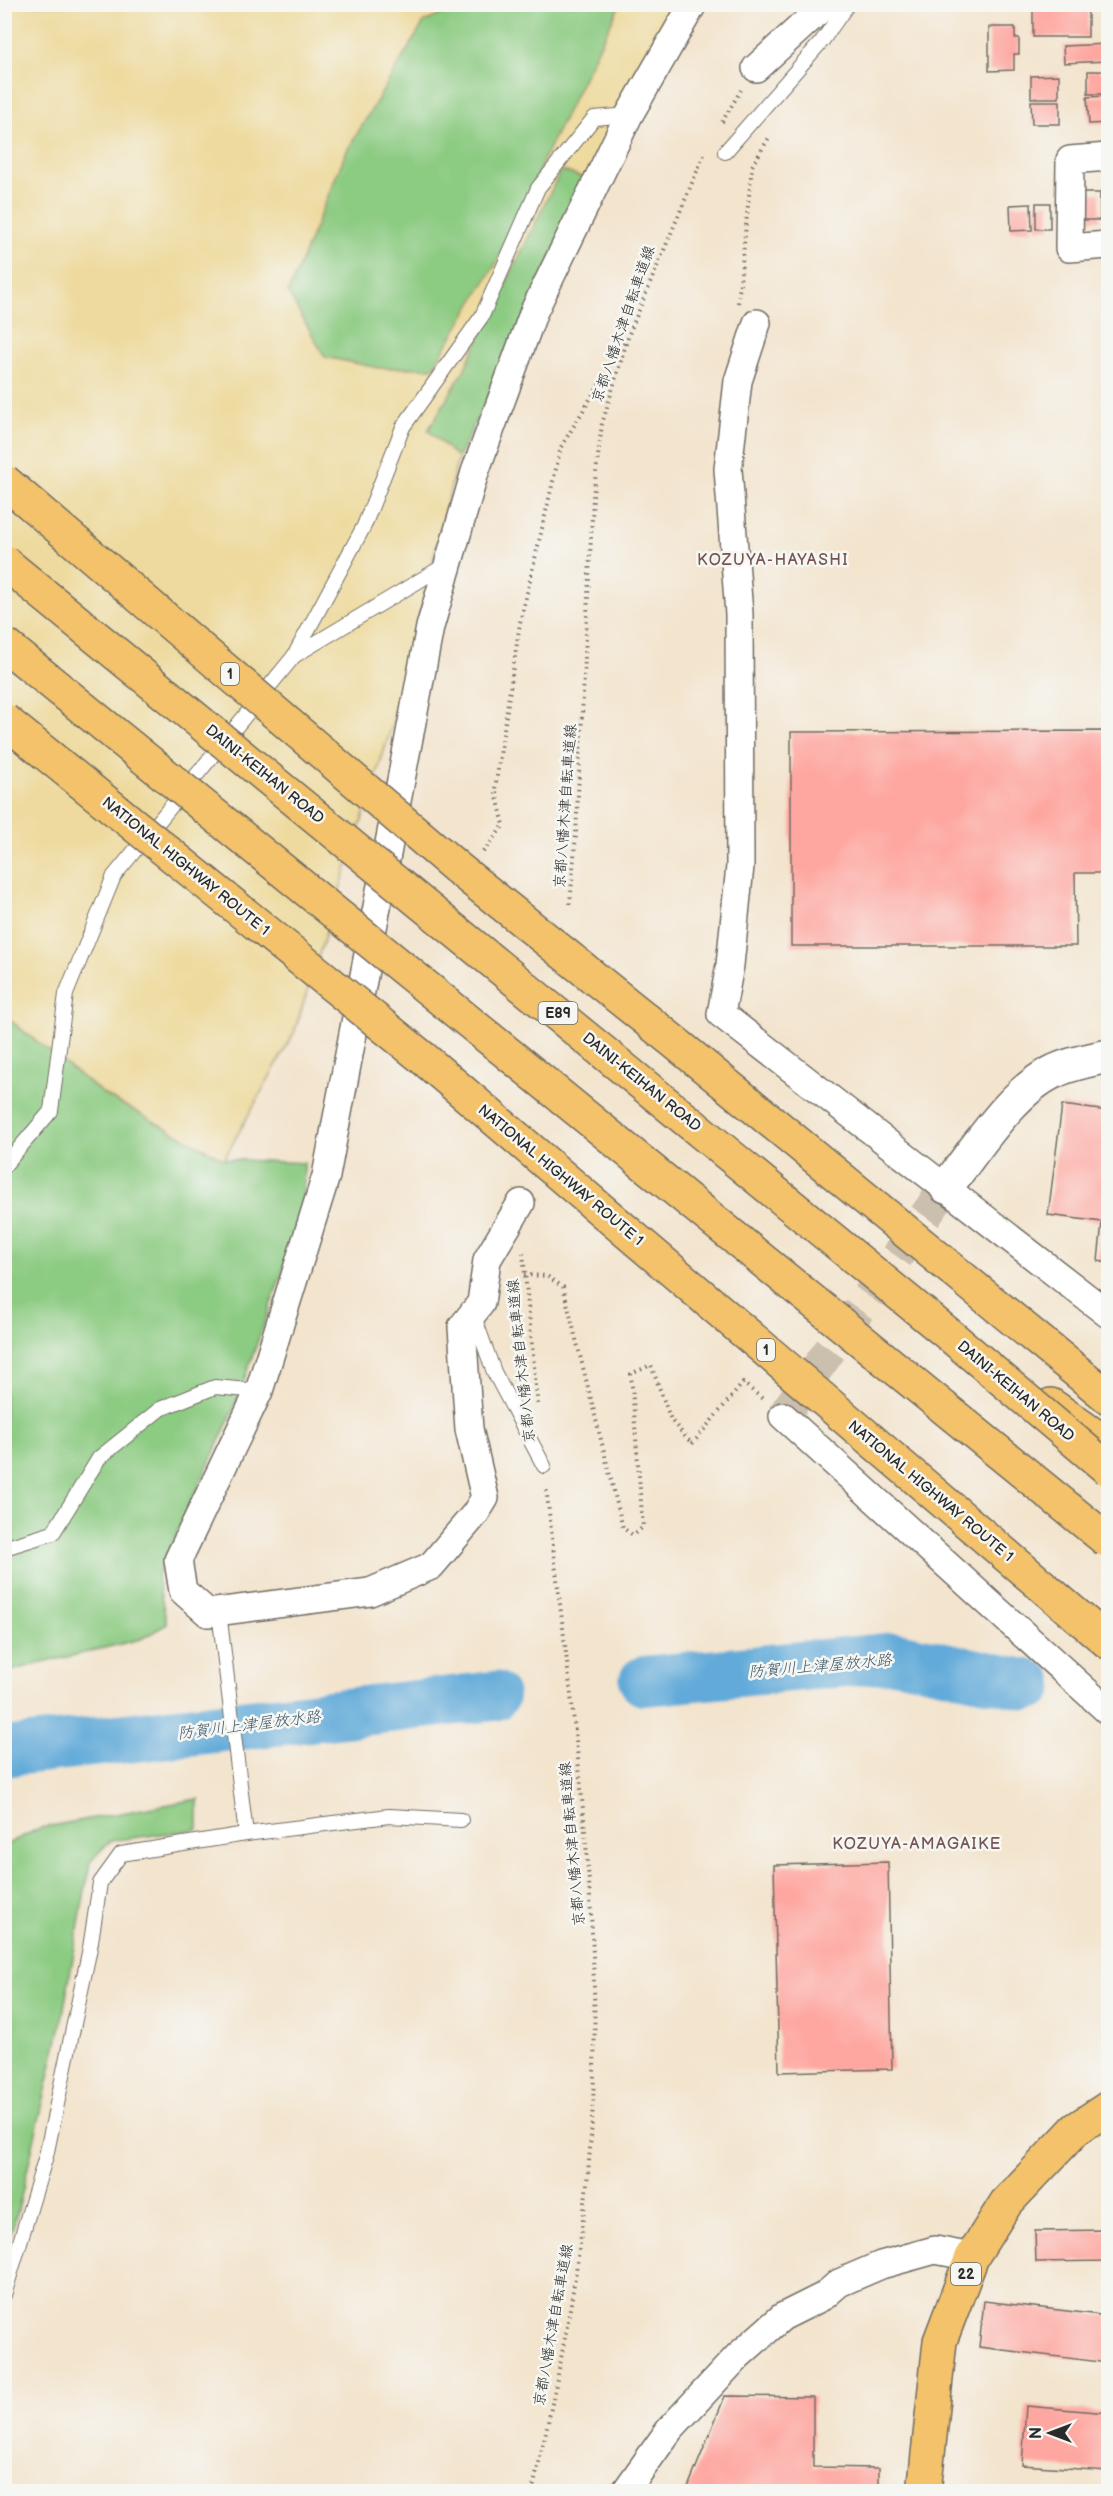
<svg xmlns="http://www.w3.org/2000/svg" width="1113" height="2496" font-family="'Balsamiq Sans','Klee One',sans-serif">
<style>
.green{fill:#8ccb82;stroke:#5c7b56;stroke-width:1.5}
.sand{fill:#eeda9e;stroke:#8c8264;stroke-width:1.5}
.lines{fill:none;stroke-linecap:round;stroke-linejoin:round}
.river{stroke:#62aad9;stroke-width:50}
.building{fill:#fea7a1}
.tertiary-tunnel{stroke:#cbbfad;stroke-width:33;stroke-dasharray:33 16;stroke-linecap:butt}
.service-casing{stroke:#716c64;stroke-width:16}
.minor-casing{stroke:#716c64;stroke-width:30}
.tertiary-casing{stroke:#716c64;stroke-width:36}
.primary-casing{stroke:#716c64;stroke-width:36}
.trunk-casing{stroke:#716c64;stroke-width:36}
.motorway-casing{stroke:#716c64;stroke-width:36}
.path{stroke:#716c64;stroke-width:4;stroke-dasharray:1.5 4.5;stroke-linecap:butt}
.service{stroke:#fff;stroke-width:14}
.minor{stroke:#fff;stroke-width:27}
.tertiary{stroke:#fff;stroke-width:33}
.primary{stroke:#f3c26a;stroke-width:33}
.trunk{stroke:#f3c26a;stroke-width:33}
.motorway{stroke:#f3c26a;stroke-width:33}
.trunk-bridge-casing{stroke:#716c64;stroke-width:36;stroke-linecap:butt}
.motorway-bridge-casing{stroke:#716c64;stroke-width:36;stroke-linecap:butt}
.path-bridge{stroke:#716c64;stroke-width:4;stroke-dasharray:1.5 4.5;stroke-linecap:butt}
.trunk-bridge{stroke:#f3c26a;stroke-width:33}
.motorway-bridge{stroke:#f3c26a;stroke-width:33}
.labels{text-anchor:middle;stroke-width:5;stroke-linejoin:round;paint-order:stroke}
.shield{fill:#f6f6f2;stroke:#686867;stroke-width:1.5}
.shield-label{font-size:14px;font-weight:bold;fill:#2b2b2b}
.street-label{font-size:15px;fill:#2b2b2b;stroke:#f6f6f2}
.neighbourhood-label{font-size:16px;letter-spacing:1.5px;fill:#755654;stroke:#f6f6f2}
.water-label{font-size:16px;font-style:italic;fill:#3e5768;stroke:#f6f6f2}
</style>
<rect width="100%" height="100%" fill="#f6f6f2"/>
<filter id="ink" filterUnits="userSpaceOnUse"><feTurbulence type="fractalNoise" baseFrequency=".0167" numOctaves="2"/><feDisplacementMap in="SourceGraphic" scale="12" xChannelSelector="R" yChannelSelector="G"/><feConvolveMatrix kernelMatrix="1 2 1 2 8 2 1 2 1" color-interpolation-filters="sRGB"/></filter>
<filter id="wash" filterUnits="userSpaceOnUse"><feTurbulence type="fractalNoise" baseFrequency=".008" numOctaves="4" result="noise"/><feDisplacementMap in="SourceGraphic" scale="24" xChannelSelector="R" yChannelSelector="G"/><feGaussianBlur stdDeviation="1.35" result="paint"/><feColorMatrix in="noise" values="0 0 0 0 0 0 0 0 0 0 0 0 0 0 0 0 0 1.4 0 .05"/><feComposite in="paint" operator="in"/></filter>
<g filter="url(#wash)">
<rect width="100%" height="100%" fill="#f3e4cd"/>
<g class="green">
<polygon points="463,5 620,5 543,160 515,232 434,368 378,368 325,357 288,293 346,152 424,22"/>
<polygon points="561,170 586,179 516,339 458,458 428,430 462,374"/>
<polygon points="4,1016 105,1095 224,1159 304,1163 303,1214 233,1411 157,1577 167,1624 141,1639 5,1672"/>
<polygon points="198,1799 198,1829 110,1841 90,1862 61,2025 18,2210 5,2253 5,1845 40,1828"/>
</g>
<polygon class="sand" points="4,5 463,5 424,22 346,152 288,293 325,357 378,368 433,368 515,232 543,160 620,5 704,5 586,179 561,170 462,374 428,430 458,458 391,729 294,1033 224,1159 105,1095 5,1016"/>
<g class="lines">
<g class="river">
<polyline points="644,1681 897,1657 1029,1685"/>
<polyline points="4,1752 494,1696"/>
</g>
</g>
<g id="blocks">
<g class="building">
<rect x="1033" y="4" width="55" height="33"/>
<polygon points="989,27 1015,27 1015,38 1019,38 1019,54 1014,54 1014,70 989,71"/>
<polygon points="1108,44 1108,61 1064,63 1063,46"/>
<rect x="1088" y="71" width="20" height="23"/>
<polygon points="1059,75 1059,98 1031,98 1031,76"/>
<polygon points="1108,96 1108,123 1089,124 1087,97"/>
<polygon points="1031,101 1060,101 1060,124 1032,124"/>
<rect x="1104" y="192" width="4" height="27"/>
<rect x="1078" y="193" width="22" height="27"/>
<rect x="1036" y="203" width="14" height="26"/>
<polygon points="1031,204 1032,230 1011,231 1010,205"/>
<rect x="1105" y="294" width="3" height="39"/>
<polygon points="1108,731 1108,873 1075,873 1076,946 791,946 791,732"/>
<polygon points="1062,1105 1108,1111 1108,1263 1098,1261 1102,1222 1048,1215"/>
<polygon points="888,1862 892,2069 779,2072 774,1865"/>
<polygon points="1108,2230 1108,2261 1036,2262 1035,2231"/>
<polygon points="984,2301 1108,2316 1108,2363 979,2347"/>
<polygon points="725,2396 813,2397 813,2467 879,2468 879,2492 686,2492"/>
<polygon points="1026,2406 1108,2413 1108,2471 1022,2465"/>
</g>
</g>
</g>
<g filter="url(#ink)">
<use href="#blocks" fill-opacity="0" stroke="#716c64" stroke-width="1.5"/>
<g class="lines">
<polyline class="tertiary-tunnel" points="783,1416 946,1187"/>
<defs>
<g id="service">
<polyline points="725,152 822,41 848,4"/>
<polyline points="294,656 364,526 403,427 482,316 538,188 594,118 629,115"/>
<polyline points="4,1166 51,1111 66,994 114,876 294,656 447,564"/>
<polyline points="473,1314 494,1372 544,1466"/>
<polyline points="4,1548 53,1533 99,1458 160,1409 215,1387 259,1391"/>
<polyline points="219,1612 246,1834"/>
<polyline points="4,2295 46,2156 90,1948 100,1883 121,1854 246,1834 389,1816 461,1820"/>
</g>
<g id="minor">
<polyline points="756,68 826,4"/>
<polyline points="1108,157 1070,160 1069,248 1108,245"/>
<polyline points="757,323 738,381 728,469 739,614 740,866 730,965 721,1014 1108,1314"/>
<polyline points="521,1203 487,1260 481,1303 462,1327 469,1429 485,1498 475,1514 431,1566 370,1592 208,1613 183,1591 178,1560 259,1391 326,1176 430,627 475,472 534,311 629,115 693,4"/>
<polyline points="783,1416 1108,1711"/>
<polyline points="625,2492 670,2429 738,2356 782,2317 824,2296 839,2283 881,2265 935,2250 972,2257"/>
</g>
<path id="tertiary" d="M 946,1187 C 975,1151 1012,1090 1055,1071 C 1072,1063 1091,1060 1108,1056"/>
<polyline id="primary" points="924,2492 940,2341 972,2257 1006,2203 1076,2129 1108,2108"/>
<g id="trunk">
<polyline points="456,867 678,1045 1108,1397"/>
<polyline points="423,1058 1108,1642"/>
</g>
<polyline id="motorway" points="1051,1405 1108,1445"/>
</defs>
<use href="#service" class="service-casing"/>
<use href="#minor" class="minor-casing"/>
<use href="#tertiary" class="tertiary-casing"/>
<use href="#primary" class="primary-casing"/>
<use href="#trunk" class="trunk-casing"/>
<use href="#motorway" class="motorway-casing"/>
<g class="path">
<polyline points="722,122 741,90"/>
<polyline points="738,303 752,166 770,136"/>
<polyline points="483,852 504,825 495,789 520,623 561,447 626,340"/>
<polyline points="570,904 576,834 593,497 602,424 629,334 705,152"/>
<polyline points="523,1253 538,1407"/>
<polyline points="524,1275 547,1276 563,1287 623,1528 633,1535 643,1527 631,1374 651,1365 671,1420 692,1444 743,1383 764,1400"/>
<path d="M 532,2492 C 565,2355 590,2216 594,2074 C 599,1878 568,1681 546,1486"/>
</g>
<use href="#service" class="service"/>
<use href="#minor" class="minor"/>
<use href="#tertiary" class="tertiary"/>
<use href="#primary" class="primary"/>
<use href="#trunk" class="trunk"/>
<use href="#motorway" class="motorway"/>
<defs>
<g id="trunk-bridge">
<polyline points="4,481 456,867"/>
<polyline points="4,720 423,1058"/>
</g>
<g id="motorway-bridge">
<polyline points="4,562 953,1338 1108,1469"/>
<polyline points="4,644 1108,1541"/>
</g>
</defs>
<use href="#trunk-bridge" class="trunk-bridge-casing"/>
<use href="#motorway-bridge" class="motorway-bridge-casing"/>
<polyline class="path-bridge" points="4,444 13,451"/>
<use href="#trunk-bridge" class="trunk-bridge"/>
<use href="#motorway-bridge" class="motorway-bridge"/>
</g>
</g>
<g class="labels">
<g class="shield">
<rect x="221" y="663" width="18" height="22" rx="4.5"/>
<rect x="538.5" y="1002" width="39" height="22" rx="4.5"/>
<rect x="757" y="1339" width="18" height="22" rx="4.5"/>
<rect x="951" y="2263" width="30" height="22" rx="4.5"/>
</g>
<g class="shield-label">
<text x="230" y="679">1</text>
<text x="558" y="1018">E89</text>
<text x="766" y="1355">1</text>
<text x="966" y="2279">22</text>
</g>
<g class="street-label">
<text transform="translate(623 324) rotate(-71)" y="5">京都八幡木津自転車道線</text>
<text transform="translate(265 774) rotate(39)" y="5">DAINI-KEIHAN ROAD</text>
<text transform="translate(565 806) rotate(-86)" y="5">京都八幡木津自転車道線</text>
<text transform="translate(186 866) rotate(39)" y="5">NATIONAL HIGHWAY ROUTE 1</text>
<text transform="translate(642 1082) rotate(39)" y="5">DAINI-KEIHAN ROAD</text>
<text transform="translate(561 1175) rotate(40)" y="5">NATIONAL HIGHWAY ROUTE 1</text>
<text transform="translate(521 1361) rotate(-96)" y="5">京都八幡木津自転車道線</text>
<text transform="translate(1016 1391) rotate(40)" y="5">DAINI-KEIHAN ROAD</text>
<text transform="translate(931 1491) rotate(40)" y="5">NATIONAL HIGHWAY ROUTE 1</text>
<text transform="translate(572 1844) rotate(-95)" y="5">京都八幡木津自転車道線</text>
<text transform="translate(553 2325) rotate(-80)" y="5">京都八幡木津自転車道線</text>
</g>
<g class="neighbourhood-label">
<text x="773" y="565">KOZUYA-HAYASHI</text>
<text x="917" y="1849">KOZUYA-AMAGAIKE</text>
</g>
<g class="water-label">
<text transform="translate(820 1665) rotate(-5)" y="6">防賀川上津屋放水路</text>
<text transform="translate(249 1724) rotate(-7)" y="6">防賀川上津屋放水路</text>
</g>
</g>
<rect width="1113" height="2496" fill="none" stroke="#f6f6f2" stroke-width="24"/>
<g transform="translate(1050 2433) rotate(270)" stroke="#f6f6f2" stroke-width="4.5" paint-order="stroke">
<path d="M0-4.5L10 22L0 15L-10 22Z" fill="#2b2b2b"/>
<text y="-9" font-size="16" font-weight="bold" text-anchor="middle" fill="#2b2b2b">N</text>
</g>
</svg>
